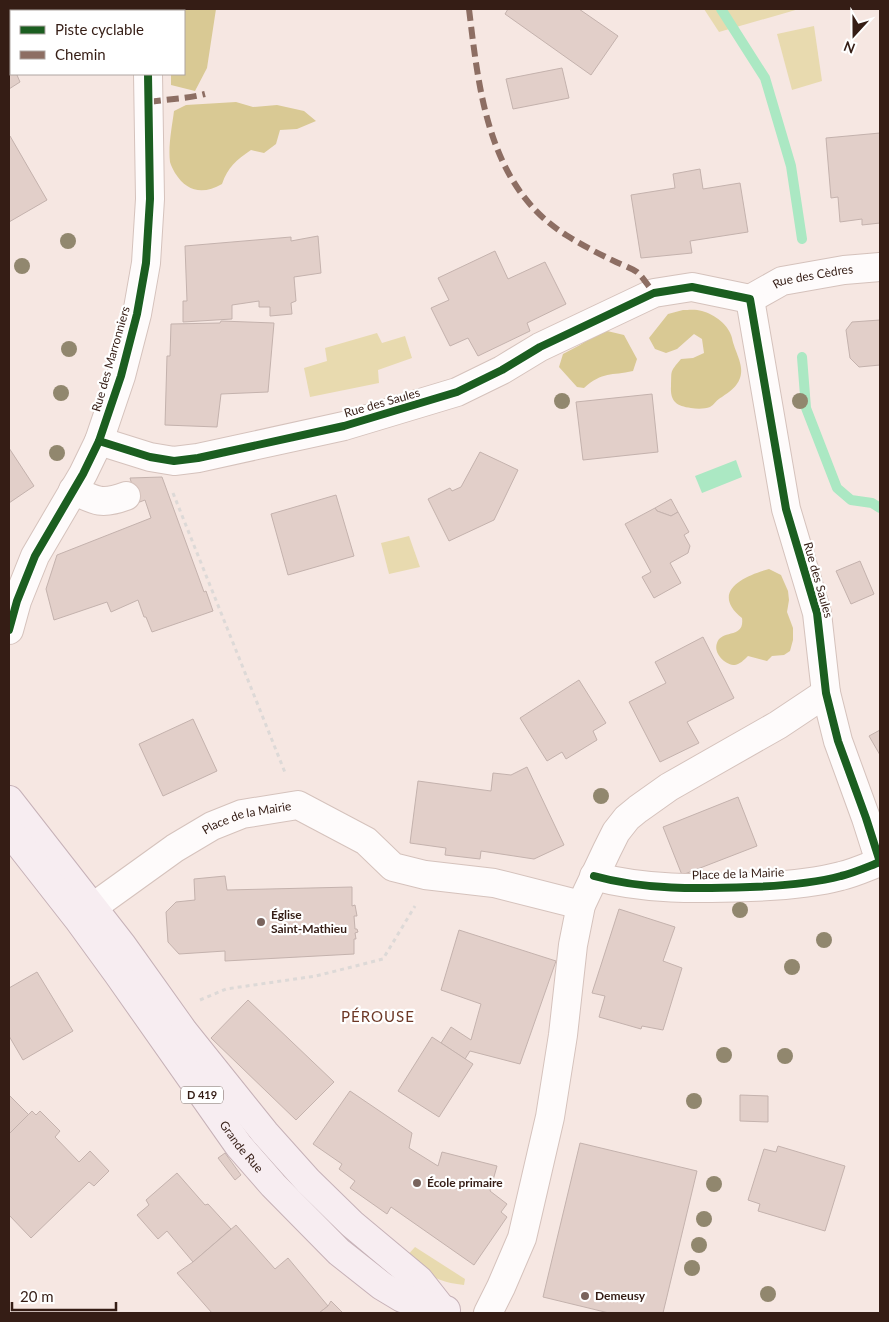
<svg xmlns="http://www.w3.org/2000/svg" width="889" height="1322" font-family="Lato,sans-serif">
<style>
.green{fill:#e8daaf}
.forest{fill:#d9c994}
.water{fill:#abe8c3}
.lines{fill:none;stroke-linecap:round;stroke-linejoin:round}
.stream{stroke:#abe8c3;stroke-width:10}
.building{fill:#e2cfc9;stroke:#c4b2ad}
.minor-casing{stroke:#d5c2bc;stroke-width:30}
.major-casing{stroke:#c6b1b7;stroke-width:30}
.path{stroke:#ddd9d7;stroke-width:3;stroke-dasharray:4 4;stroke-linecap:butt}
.minor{stroke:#fefbfb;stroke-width:28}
.major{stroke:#f7edf1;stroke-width:28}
.quiet{stroke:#8d6e63;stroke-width:6;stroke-dasharray:12 6;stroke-linecap:butt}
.cycleway-casing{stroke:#fff;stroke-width:11}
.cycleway{stroke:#1b5e20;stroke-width:8}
.tree{fill:#91876e}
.poi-dot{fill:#79645d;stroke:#fff;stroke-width:2}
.labels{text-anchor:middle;stroke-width:4.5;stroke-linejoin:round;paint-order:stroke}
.shield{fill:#fff;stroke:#72615b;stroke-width:1}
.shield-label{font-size:11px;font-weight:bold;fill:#351d15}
.street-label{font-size:12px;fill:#351d15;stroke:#fff}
.poi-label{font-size:12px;font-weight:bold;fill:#351d15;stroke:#fff;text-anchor:start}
.quarter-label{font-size:15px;letter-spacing:1px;fill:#6d3826;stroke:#fff}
</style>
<rect width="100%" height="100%" fill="#f6e7e2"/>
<g class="green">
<polygon points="704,9 799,9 719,32"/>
<polygon points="814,26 822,81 792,90 777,34"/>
<polygon points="377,333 382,343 405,336 412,358 378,370 379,383 310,397 304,368 327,361 325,348"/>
<polygon points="409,536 420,567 389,574 381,543"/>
<path d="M 415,1247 L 465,1279 L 464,1285 C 436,1282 427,1274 405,1258 Z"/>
</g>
<g class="forest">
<polygon points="165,9 216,9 207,68 195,91 171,85 171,74 184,74 184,11 166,11"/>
<path d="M 236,102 L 253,107 L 277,105 L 304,111 L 316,121 L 297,129 L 280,130 L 276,144 L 264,153 L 251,150 C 236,160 228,167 222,184 C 203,195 187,192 175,173 C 173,169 171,166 170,162 C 168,145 172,127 174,111 L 186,105 Z"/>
<path d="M 683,310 C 688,310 696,309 702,311 C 714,314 729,325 732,338 C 734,350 745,366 740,378 C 737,387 729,392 722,397 C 717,399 714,405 710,407 C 705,409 697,409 691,408 C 677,406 670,402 671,386 C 672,370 669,373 681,359 L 693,358 L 704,353 L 702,339 L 694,334 L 677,349 L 666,353 L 655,349 L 649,338 L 668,314 Z"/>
<path d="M 603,330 L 624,335 L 637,359 L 633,371 C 611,376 603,371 584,388 L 577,387 L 559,367 L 563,354 L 580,345 Z"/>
<path d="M 769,569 L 781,575 L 788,591 L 789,600 L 787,612 L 793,628 L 793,640 L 790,651 L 784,655 L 772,656 L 767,661 L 748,656 C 744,660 740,664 735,665 C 725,665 713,653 717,643 C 721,629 745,639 742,618 C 710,592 743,576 769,569 Z"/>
</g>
<polygon class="water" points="736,460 742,477 702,493 695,476"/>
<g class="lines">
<g class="stream">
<polyline points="721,9 765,78 791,166 802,239"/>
<polyline points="802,357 806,408 837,488 851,500 872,503 880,508"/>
</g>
</g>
<g class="building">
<polygon points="508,9 579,9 618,36 591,75 505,14"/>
<polygon points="11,53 11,74 19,74 17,75 20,82 9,89 9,55"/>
<polygon points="562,68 569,98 513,109 506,79"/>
<polygon points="880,133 880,223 862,225 862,219 840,222 838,197 831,198 826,138"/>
<polygon points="9,136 10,136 47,200 9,222"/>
<polygon points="700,169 703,189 740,183 748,232 690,241 692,253 641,258 631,195 675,188 673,174"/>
<polygon points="318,236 321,273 294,277 296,301 291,303 292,314 270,316 270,307 259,307 259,301 232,305 232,319 183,322 183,301 187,301 185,246 291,237 291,241"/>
<polygon points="495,251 508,279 545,262 566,304 527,323 530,331 478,356 468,338 450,346 431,308 449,300 438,278"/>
<polygon points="880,320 880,365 859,367 850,358 846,330 852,322"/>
<polygon points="221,321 274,323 268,392 221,394 217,427 165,425 167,356 170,356 171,324 220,323"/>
<polygon points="652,394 658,452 583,460 576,402"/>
<polygon points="9,448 34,486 9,503"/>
<polygon points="480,452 518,470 494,520 449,541 428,499 450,488 452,491 461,487"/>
<polygon points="162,477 204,592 206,591 213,611 152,632 146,617 144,617 138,600 111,612 107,602 54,620 46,589 57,555 151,518 145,500 137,503 130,478"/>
<polygon points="336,495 354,556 288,575 271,514"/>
<polygon points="671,499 678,512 671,516 657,511 655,508"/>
<polygon points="655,508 657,511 671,516 678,512 689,532 684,535 690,546 688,553 670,563 681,583 654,598 642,577 651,572 625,524"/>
<polygon points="860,561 874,594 851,604 836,571"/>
<polygon points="703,637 734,698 687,722 699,743 660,762 629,702 666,683 655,662"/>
<polygon points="579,680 606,723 593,731 597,740 566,759 562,752 547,761 520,718"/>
<polygon points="193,719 217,771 163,796 139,744"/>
<polygon points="880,730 880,755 869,736"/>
<polygon points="527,767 564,845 534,859 481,851 480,859 445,855 446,848 410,843 418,781 491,791 493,773 511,775"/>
<polygon points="738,797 757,846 682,875 663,827"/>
<polygon points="225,876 227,890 352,887 352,906 355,905 357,916 354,916 355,929 357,929 358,932 355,933 356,939 354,939 354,954 225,961 225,951 179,954 168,942 166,912 176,902 195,900 194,879"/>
<polygon points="619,909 675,927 663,961 682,968 663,1030 642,1026 641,1029 599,1017 605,996 592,993"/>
<polygon points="459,930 556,961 520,1064 470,1051 465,1059 441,1043 451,1027 471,1040 481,1004 441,990"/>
<polygon points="37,972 73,1031 23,1060 9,1036 9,988"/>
<polygon points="248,1000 334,1082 296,1120 211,1038"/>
<polygon points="432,1037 473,1064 439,1117 398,1091"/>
<polygon points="350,1091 412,1133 409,1148 438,1166 442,1152 497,1166 490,1191 507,1204 501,1212 507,1217 474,1265 391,1207 387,1214 350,1188 355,1181 339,1169 342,1164 313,1144"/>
<polygon points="9,1095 29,1115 9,1134"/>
<polygon points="740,1095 768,1096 768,1122 740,1121"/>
<polygon points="32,1111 36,1115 40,1111 60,1131 55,1137 79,1162 90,1151 109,1171 94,1186 89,1182 31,1238 9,1215 9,1134"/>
<polygon points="580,1143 697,1171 663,1313 609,1313 543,1297"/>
<polygon points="778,1146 845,1166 825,1231 758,1211 760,1204 748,1200 764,1149 776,1152"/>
<polygon points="225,1153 241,1175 235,1180 218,1158"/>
<polygon points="177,1173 205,1205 208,1204 231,1229 193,1262 167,1231 158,1239 137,1215 149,1205 146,1200"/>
<polygon points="236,1225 275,1269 288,1258 328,1306 319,1313 212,1313 177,1273 193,1262"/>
<polygon points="331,1301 343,1313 319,1313 328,1306"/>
</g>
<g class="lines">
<defs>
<g id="minor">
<polyline points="143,9 143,11"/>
<path id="s1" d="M 750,299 L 782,281 L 844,270 L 880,267"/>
<polyline points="99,441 150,457 174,461 198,458 344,426 457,392 502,370 540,347 654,293 692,287 750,299"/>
<path d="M 73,490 C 95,501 102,505 126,496"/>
<polyline points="9,630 17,601 35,556 83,474 99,441 121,376 137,314 146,263 150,199 148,74"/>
<path d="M 594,876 C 644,890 698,889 750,887 C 780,886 811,884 841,876 C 854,873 867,867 880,862 L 866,818 L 838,741 L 826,693 L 817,613 L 786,509 L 750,299"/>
<path id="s2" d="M 93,907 L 175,848 L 212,826 L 242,814 L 298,805 L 366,841 L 393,867 L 425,875 L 494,883 L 581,905"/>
<polyline points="488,1313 501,1287 522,1238 550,1117 563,1035 573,945 581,905 607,850 616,832 627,818 638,809 669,787 778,725 826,693"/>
</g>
<g id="major">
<polyline points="9,800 122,945 184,1032 265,1133 308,1181 352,1224 419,1280 441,1308"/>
<path id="s3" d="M 9,831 L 78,919 L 118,974 L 239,1146 L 273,1185 L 339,1252 L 382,1286 L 402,1298 L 446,1310"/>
</g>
</defs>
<use href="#minor" class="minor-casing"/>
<use href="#major" class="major-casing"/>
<g class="path">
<polyline points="173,493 286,775"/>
<polyline points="200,1000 226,989 316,976 383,959 415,906"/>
</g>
<use href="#minor" class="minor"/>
<use href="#major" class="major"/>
<g class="quiet">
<path d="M 469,9 C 479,91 488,186 566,235 C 582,245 599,254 616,262 C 622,265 631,268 637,272 C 643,277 648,286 654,293"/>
<path d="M 149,102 C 167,99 186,99 205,94"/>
</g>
<defs>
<g id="cycleway">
<path d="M 99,441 L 150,457 L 174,461 L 198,458 L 344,426 L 457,392 L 502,370 L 540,347 L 654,293 L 692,287 L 750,299 L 786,509 L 817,613 L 826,693 L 838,741 L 866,818 L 880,862 C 867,867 854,873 841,876 C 811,884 780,886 750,887 C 698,889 644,890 594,876"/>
<polyline points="9,630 17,601 35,556 83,474 99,441 121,376 137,314 146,263 150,199 148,74"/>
</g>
</defs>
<use href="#cycleway" class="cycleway-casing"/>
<use href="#cycleway" class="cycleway"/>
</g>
<g class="tree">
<circle cx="68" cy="241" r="8"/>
<circle cx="22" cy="266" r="8"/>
<circle cx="69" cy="349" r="8"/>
<circle cx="61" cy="393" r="8"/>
<circle cx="562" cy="401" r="8"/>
<circle cx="800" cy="401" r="8"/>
<circle cx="57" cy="453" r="8"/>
<circle cx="601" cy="796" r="8"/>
<circle cx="740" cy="910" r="8"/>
<circle cx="824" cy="940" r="8"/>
<circle cx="792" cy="967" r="8"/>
<circle cx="724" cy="1055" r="8"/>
<circle cx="785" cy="1056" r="8"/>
<circle cx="694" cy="1101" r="8"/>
<circle cx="714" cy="1184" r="8"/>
<circle cx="704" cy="1219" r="8"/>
<circle cx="699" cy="1245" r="8"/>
<circle cx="692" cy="1268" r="8"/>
<circle cx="768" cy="1294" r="8"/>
</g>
<g class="poi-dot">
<circle cx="261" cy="922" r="5"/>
<circle cx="417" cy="1183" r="5"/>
<circle cx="585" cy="1296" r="5"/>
</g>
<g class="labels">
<rect class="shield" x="181" y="1086.5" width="42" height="17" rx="4"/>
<g class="shield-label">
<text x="202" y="1099">D 419</text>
</g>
<g class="street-label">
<text dy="4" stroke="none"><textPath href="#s1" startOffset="68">Rue des Cèdres</textPath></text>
<text transform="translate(111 359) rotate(-74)" y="4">Rue des Marronniers</text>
<text transform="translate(382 403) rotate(-16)" y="4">Rue des Saules</text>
<text transform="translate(818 580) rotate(74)" y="4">Rue des Saules</text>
<text dy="4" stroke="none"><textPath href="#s2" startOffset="180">Place de la Mairie</textPath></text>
<text transform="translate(738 874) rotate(-2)" y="4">Place de la Mairie</text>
<text dy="4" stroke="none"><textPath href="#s3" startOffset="392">Grande Rue</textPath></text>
</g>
<g class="poi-label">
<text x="271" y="919">Église<tspan x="271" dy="14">Saint-Mathieu</tspan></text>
<text x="427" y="1187">École primaire</text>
<text x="595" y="1300">Demeusy</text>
</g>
<g class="quarter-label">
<text x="378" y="1022">PÉROUSE</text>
</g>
</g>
<rect width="889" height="1322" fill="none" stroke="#351d15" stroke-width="20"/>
<rect x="10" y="10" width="175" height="65" fill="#ffffff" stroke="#aea5a1"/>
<rect x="20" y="26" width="25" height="8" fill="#1b5e20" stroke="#aea5a1"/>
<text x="55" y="35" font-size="15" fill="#351d15">Piste cyclable</text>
<rect x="20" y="51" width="25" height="8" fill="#8d6e63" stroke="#aea5a1"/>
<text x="55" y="60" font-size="15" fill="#351d15">Chemin</text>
<g transform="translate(854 35) rotate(201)" stroke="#ffffff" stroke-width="4" paint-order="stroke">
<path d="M0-4L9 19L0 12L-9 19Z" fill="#351d15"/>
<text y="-8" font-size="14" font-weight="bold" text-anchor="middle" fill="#351d15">N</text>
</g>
<path d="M12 1302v8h104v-8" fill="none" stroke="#351d15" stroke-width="2.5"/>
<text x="20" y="1302" font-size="15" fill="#351d15" stroke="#ffffff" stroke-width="4" paint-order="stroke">20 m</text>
</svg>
